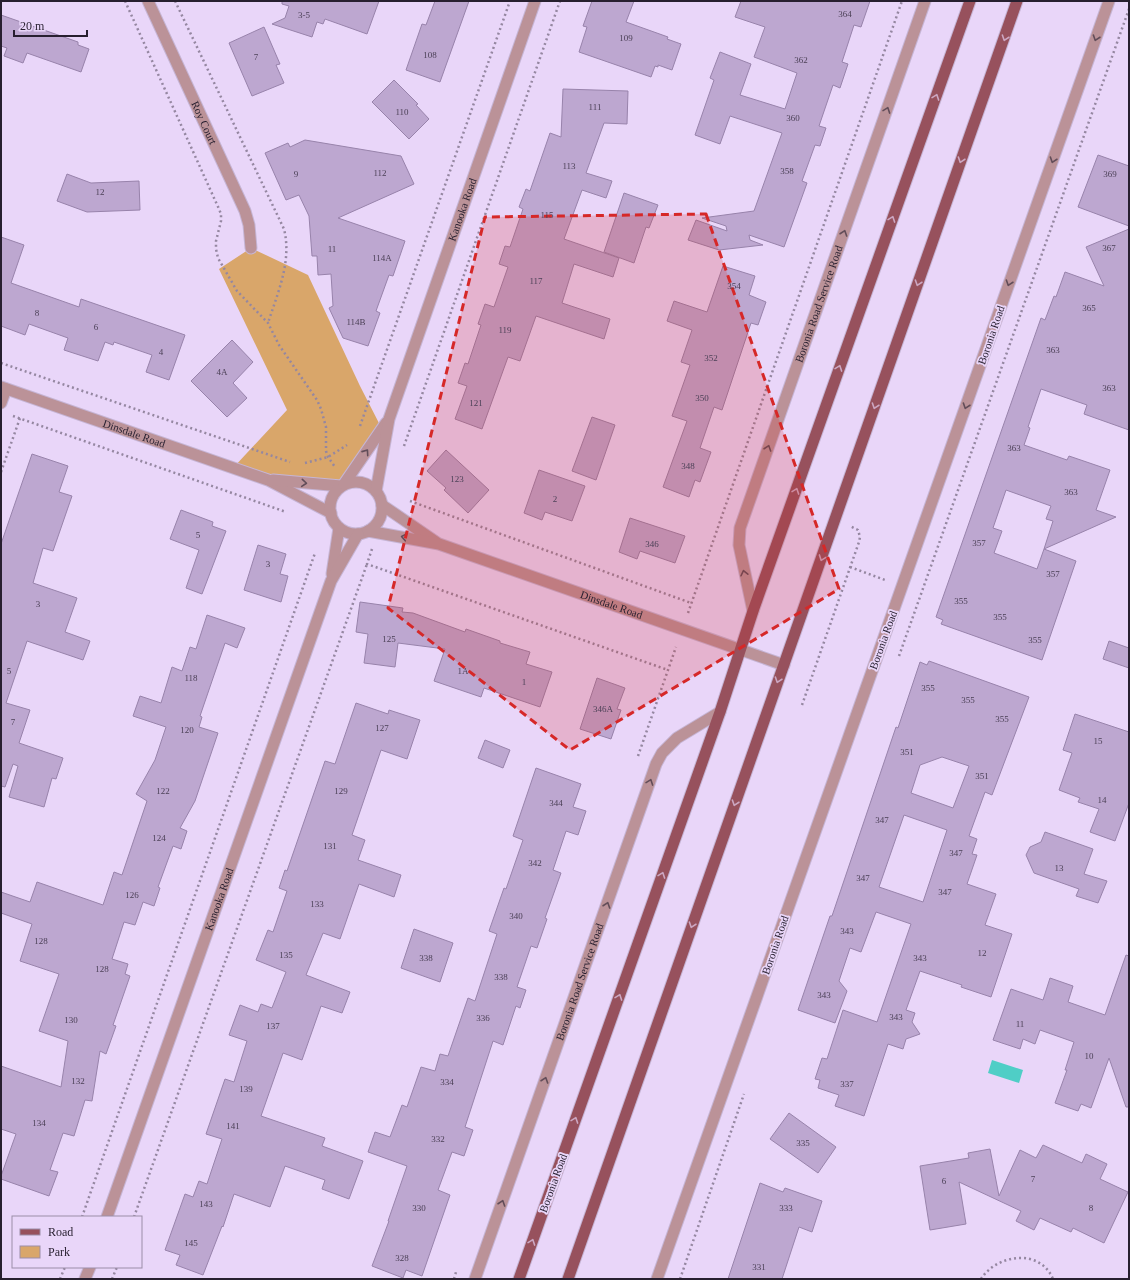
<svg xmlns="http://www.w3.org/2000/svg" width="1130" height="1280" font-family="Georgia,serif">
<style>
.green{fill:#d9a66a}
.water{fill:#4fcec6}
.building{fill:#bda7d0;stroke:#9883ab;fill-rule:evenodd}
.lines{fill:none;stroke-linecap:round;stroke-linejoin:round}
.service-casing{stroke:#c6b5d5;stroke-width:13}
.minor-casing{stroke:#c6b5d5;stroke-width:13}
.primary-casing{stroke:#c6b5d5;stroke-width:13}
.path{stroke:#9587a1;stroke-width:2.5;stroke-dasharray:2 3;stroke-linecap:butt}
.service{stroke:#bb9298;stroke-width:11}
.minor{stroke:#bb9298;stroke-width:11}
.primary{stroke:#97515d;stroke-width:11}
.oneway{stroke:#cca7c2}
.oneway2{stroke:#624d59}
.marked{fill:#d62828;fill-opacity:0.2;stroke:#d62828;stroke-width:3;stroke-dasharray:8 5;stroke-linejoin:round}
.labels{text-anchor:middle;stroke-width:3.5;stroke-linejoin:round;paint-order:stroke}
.number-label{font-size:9px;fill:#4c4157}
.street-label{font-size:11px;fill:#271f2f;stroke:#e9d6f9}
</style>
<rect width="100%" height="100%" fill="#e9d6f9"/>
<polygon class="green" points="251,248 308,275 360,386 382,429 344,484 268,480 233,468 287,410 219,269"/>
<polygon class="water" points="992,1060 1023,1070 1019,1083 988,1073"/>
<g class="building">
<polygon points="282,1 379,1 367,34 325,19 323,24 317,22 312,37 272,24 285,18 289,6 282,4"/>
<polygon points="435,1 469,1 440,82 406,70 422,24 426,25"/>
<polygon points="592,1 634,1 626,22 668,37 667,39 681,44 672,70 658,65 658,67 655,66 651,77 579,52 587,27 583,26"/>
<polygon points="741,1 870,1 861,27 854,25 842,62 848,64 840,88 833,85 819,126 826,128 820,146 815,145 802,181 807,183 784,247 749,235 750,240 763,245 719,250 688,240 696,220 727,231 726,226 702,218 754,211 782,133 730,116 720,144 695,135 714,80 710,78 720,52 751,64 740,95 785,109 797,73 754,57 765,27 735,17"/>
<polygon points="1,15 78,42 78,45 89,49 81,72 27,53 23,63 4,56 7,48 1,46"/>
<polygon points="264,27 280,64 276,65 284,83 252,96 229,43"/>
<polygon points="394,80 418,104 416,105 429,119 409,139 372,102"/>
<polygon points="563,89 628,91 627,124 604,123 586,173 612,181 606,198 582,190 564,239 619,258 613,277 574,264 562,303 610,319 604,339 536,316 520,361 508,357 482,429 455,419 467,386 458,383 465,363 468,364 481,325 478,324 485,304 494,307 508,267 499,264 505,246 510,247 523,209 519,207 526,189 530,191 550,133 561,137"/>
<polygon points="305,140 401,156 414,184 338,218 405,241 393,276 389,275 376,311 380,313 368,346 343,338 329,308 333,306 331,274 318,275 317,256 312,256 309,216 299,195 286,200 265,153 288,143 290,147"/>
<polygon points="1098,155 1129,166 1129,226 1078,207"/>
<polygon points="67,174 91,183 139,181 140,210 87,212 57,201"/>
<polygon points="624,193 658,205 649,228 646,227 634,263 604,252"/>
<polygon points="1129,229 1129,430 1084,414 1087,405 1041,389 1028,427 1030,428 1024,445 1067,460 1069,456 1110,470 1096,510 1116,517 1044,549 1053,521 1046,519 1051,506 1006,490 993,528 1002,531 994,553 1037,569 1044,549 1076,561 1042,660 941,624 943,620 936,617 1041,318 1045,320 1054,296 1056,297 1065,272 1104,286 1086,247"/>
<polygon points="1,237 24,245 11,283 79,307 81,299 185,335 169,380 146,372 152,355 114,342 113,345 105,342 98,361 64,350 68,338 29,324 25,335 1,326"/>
<polygon points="723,266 755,276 749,295 766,302 758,325 751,323 722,410 714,407 700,448 711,452 700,482 695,480 689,497 663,487 687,421 672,416 690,365 681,362 692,330 667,321 674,301 707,312"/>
<polygon points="232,340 253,362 233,383 247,398 227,417 191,381"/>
<polygon points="592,417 615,425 596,480 572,471"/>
<polygon points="446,450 489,490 468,513 444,490 446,488 427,471"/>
<polygon points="32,454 68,466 59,492 72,496 53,551 43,548 33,583 77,598 65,632 90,641 83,660 27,641 6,703 30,710 19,743 63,758 56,779 52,778 44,807 9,797 18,766 13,764 5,787 1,786 1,544"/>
<polygon points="539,470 585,486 572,521 545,512 542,520 524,513"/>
<polygon points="181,510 213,522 212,526 226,531 202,594 186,588 199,550 170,539"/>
<polygon points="630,518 685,536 675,563 640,551 637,559 619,552"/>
<polygon points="258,545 286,554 280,574 288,576 281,602 244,590"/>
<polygon points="360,602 403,608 402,612 413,613 465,632 466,629 500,641 500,643 530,652 526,664 552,672 540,707 484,688 481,697 434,681 445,649 398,643 395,667 364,663 368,634 356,632"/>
<polygon points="207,615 245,628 237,648 225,643 200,716 202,717 199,727 218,733 195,801 180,828 187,831 181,849 173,846 158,887 160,888 154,906 143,902 135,925 124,922 112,959 128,964 125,974 130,976 113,1025 116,1026 106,1054 100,1051 92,1101 85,1100 74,1136 63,1133 50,1170 58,1172 49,1196 1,1179 1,1176 16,1134 1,1129 1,1066 61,1087 68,1041 39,1031 59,974 20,961 32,924 1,913 1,892 30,902 37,882 103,905 114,872 122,875 147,801 136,794 155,760 166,727 133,716 140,696 161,703 172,667 182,671 190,647 196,649"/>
<polygon points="1109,641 1129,648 1129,668 1103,659"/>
<path d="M 929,661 L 1029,697 L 992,795 L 985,792 L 969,836 L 977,839 L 972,854 L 977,855 L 967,884 L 996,894 L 985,925 L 1012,934 L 991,997 L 961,987 L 962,985 L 920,971 L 906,1010 L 915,1013 L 912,1022 L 920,1034 L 906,1039 L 903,1049 L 888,1044 L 864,1116 L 835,1106 L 839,1095 L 818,1088 L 820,1080 L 815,1079 L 822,1058 L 827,1059 L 843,1010 L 877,1022 L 911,924 L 876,912 L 861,952 L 850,948 L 839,981 L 847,991 L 835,1023 L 798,1010 L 830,916 L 832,916 L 896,727 L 898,728 L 920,662 L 927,665 ZM 942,757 L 969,766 L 953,808 L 911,793 L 920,765 ZM 904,815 L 947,830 L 923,902 L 879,887 Z"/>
<polygon points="597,678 625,688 617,709 621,710 611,739 580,729"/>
<polygon points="356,703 388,714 389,710 420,720 407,759 381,750 352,835 365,840 358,860 401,875 394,897 359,884 340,939 323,933 306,975 350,992 342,1013 321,1006 302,1060 283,1053 261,1116 325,1138 322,1146 363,1161 349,1199 322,1189 325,1180 285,1166 270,1207 234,1194 223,1227 222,1226 203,1275 176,1265 180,1255 165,1250 185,1194 193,1197 199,1181 207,1184 222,1139 206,1134 225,1079 234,1082 247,1041 229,1035 240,1005 258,1012 261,1004 272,1008 286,972 256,960 268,930 273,932 287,891 279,888 285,870 287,871 325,761 335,764"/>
<polygon points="1075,714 1129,732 1129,803 1115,841 1090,832 1099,809 1078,802 1080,798 1059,790 1072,753 1063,750"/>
<polygon points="485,740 510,750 503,768 478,758"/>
<polygon points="536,768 581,784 573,807 586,811 578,835 566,831 553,870 561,873 545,918 547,919 537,948 531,946 517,987 526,990 520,1008 516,1006 503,1045 493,1041 465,1127 473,1130 464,1156 452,1152 438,1190 450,1195 422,1276 406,1270 403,1278 372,1266 389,1221 388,1221 407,1166 368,1152 375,1132 390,1137 402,1105 407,1107 421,1067 435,1071 440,1054 448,1056 468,998 475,1001 497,934 489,931 504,888 506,889 523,840 513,836"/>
<polygon points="1045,832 1093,849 1084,874 1107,881 1098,903 1076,896 1079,889 1034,873 1026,855 1030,847 1041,842"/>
<polygon points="414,929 453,943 440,982 401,968"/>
<polygon points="1126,955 1129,956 1129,1107 1126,1107 1109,1058 1091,1108 1081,1104 1078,1111 1055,1103 1067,1070 1065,1070 1074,1042 1040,1030 1035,1044 1023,1039 1020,1049 993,1040 1011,989 1043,1000 1050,978 1073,986 1068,1002 1105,1015"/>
<polygon points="789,1113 836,1147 818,1173 770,1139"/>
<polygon points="1043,1145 1082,1163 1086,1154 1107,1164 1100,1179 1128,1192 1104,1243 1073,1228 1071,1232 1040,1218 1034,1230 1016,1221 1021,1211 959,1182 966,1224 930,1230 920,1166 969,1158 968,1153 990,1149 999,1196 1020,1150 1036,1158"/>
<polygon points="760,1183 783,1192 785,1188 822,1201 812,1232 799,1227 782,1279 728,1279"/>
</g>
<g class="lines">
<defs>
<polyline id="service" points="657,1279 1109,1"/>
<g id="minor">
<path id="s1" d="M 148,1 L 245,211 L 249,225 L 251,248"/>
<path id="s2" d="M 1,387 L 268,480 L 331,513"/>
<polyline points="1,403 6,389"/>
<polyline points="273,480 341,486"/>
<circle cx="356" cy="508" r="26"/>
<polyline points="344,484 386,423"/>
<path id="s3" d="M 376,491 L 389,419 L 535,1"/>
<polyline points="382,505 436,542"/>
<path id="s4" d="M 368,531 L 439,544 L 784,665"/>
<polyline points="332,574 339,528"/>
<path id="s5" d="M 753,611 L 739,545 L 740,528 L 925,1"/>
<path id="s6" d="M 107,1217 L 331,581 L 358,534"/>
<polyline points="85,1279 90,1267"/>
<path id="s7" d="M 475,1279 L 656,764 L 662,753 L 677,738 L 720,712"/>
</g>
<g id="primary">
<polyline points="519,1279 720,712 753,611 970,1"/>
<polyline points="568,1279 1017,1"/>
</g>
</defs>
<use href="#service" class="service-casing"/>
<use href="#minor" class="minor-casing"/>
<use href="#primary" class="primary-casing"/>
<g class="path">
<polyline points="125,1 219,209 221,214 221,221 216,241 216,249 218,258 237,291 268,323 279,345 317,400 321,409 326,427 326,451 328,457 335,467"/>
<path d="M 175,1 L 284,229 C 292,261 278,292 268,323"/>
<polyline points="1,363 290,462"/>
<polyline points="13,416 286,512"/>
<polyline points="360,426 510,1"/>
<polyline points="404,446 560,1"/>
<polyline points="305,463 328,457 347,445"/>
<polyline points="1,472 20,418"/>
<polyline points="410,501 691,603"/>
<polyline points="372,549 367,564 668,670"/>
<polyline points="850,567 885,580"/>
<polyline points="688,613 902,1"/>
<polyline points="899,656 1129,9"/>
<polyline points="802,705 859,542 860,537 858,530 850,526"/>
<polyline points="638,756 676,647"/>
<polyline points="82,1217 315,553"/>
<polyline points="134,1217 367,564"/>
<polyline points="60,1279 65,1267"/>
<polyline points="112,1279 117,1267"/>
<polyline points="454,1279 456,1272"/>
<polyline points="680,1279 744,1094"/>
<path d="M 981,1279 C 997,1254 1040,1248 1053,1279"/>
</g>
<use href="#service" class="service"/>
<use href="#minor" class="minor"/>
<use href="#primary" class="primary"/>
</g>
<defs><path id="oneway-chevron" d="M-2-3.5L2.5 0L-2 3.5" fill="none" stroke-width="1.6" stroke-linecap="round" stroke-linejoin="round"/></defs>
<g class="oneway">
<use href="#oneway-chevron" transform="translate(1005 38) rotate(109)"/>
<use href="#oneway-chevron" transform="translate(936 97) rotate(-70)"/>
<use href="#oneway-chevron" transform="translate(961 160) rotate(109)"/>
<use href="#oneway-chevron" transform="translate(892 219) rotate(-70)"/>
<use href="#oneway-chevron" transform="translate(918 283) rotate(109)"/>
<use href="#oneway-chevron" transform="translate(839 368) rotate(-70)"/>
<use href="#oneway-chevron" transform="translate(875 406) rotate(109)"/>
<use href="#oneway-chevron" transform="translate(796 491) rotate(-70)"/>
<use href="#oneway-chevron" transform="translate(822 558) rotate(110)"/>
<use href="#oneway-chevron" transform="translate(778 680) rotate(109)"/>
<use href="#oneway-chevron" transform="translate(735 803) rotate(109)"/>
<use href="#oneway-chevron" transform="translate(662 875) rotate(-70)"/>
<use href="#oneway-chevron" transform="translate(692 925) rotate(109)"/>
<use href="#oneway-chevron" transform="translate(619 997) rotate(-70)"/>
<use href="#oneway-chevron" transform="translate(575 1120) rotate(-70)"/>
<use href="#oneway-chevron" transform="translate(532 1242) rotate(-70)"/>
</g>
<g class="oneway2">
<use href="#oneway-chevron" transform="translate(1096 38) rotate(109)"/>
<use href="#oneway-chevron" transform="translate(887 110) rotate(-70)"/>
<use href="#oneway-chevron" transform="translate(1053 160) rotate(109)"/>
<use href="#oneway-chevron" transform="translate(844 233) rotate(-71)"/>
<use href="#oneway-chevron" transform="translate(1009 283) rotate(109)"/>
<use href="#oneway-chevron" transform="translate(966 406) rotate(109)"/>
<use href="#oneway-chevron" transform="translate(768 448) rotate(-71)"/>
<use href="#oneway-chevron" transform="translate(366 452) rotate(-55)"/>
<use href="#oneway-chevron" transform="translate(304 483) rotate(5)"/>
<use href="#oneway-chevron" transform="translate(404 537) rotate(-169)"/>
<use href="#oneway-chevron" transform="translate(744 573) rotate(-103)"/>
<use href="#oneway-chevron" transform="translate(650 782) rotate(-70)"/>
<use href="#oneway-chevron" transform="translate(607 905) rotate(-71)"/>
<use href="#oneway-chevron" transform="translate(545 1080) rotate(-71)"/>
<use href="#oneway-chevron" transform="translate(502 1203) rotate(-71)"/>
</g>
<path class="marked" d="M 706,214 L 839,589 L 570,750 L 388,608 L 485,217 Z"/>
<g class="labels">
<g class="number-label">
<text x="845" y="17">364</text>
<text x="304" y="18">3-5</text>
<text x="626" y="41">109</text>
<text x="430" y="58">108</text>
<text x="256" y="60">7</text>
<text x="801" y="63">362</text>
<text x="595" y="110">111</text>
<text x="402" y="115">110</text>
<text x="793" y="121">360</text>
<text x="569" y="169">113</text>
<text x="787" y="174">358</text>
<text x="380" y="176">112</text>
<text x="296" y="177">9</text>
<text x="1110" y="177">369</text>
<text x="100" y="195">12</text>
<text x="547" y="218">115</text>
<text x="1109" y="251">367</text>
<text x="332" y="252">11</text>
<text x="382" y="261">114A</text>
<text x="536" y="284">117</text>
<text x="734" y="289">354</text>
<text x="1089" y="311">365</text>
<text x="37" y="316">8</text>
<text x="356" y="325">114B</text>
<text x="96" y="330">6</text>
<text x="505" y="333">119</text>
<text x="1053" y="353">363</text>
<text x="161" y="355">4</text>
<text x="711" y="361">352</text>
<text x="222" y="375">4A</text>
<text x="1109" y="391">363</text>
<text x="702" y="401">350</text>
<text x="476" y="406">121</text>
<text x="1014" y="451">363</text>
<text x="688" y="469">348</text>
<text x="457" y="482">123</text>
<text x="1071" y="495">363</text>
<text x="555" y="502">2</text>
<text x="198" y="538">5</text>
<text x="979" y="546">357</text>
<text x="652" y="547">346</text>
<text x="268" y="567">3</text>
<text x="1053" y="577">357</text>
<text x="961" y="604">355</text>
<text x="38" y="607">3</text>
<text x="1000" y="620">355</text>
<text x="389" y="642">125</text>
<text x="1035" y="643">355</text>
<text x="9" y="674">5</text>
<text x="463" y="674">1A</text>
<text x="191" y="681">118</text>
<text x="524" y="685">1</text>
<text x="928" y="691">355</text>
<text x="968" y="703">355</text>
<text x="603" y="712">346A</text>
<text x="1002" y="722">355</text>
<text x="13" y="725">7</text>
<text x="382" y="731">127</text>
<text x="187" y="733">120</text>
<text x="1098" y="744">15</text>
<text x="907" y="755">351</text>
<text x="982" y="779">351</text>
<text x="163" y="794">122</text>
<text x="341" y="794">129</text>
<text x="1102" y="803">14</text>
<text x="556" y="806">344</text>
<text x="882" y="823">347</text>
<text x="159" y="841">124</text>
<text x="330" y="849">131</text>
<text x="956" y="856">347</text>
<text x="535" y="866">342</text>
<text x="1059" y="871">13</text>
<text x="863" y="881">347</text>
<text x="945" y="895">347</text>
<text x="132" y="898">126</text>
<text x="317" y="907">133</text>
<text x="516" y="919">340</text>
<text x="847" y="934">343</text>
<text x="41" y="944">128</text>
<text x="982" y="956">12</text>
<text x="286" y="958">135</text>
<text x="426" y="961">338</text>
<text x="920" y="961">343</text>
<text x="102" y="972">128</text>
<text x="501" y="980">338</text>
<text x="824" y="998">343</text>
<text x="896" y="1020">343</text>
<text x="483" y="1021">336</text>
<text x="71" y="1023">130</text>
<text x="1020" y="1027">11</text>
<text x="273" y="1029">137</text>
<text x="1089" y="1059">10</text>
<text x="78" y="1084">132</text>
<text x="447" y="1085">334</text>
<text x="847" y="1087">337</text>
<text x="246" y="1092">139</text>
<text x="39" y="1126">134</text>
<text x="233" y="1129">141</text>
<text x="438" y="1142">332</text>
<text x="803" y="1146">335</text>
<text x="1033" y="1182">7</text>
<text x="944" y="1184">6</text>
<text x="206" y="1207">143</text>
<text x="419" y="1211">330</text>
<text x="786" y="1211">333</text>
<text x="1091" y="1211">8</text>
<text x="191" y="1246">145</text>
<text x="402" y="1261">328</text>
<text x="759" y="1270">331</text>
</g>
<g class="street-label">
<text dy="4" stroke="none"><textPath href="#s1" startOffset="134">Roy Court</textPath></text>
<text dy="4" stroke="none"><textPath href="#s3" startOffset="295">Kanooka Road</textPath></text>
<text dy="4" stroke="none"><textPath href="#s5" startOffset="322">Boronia Road Service Road</textPath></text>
<text transform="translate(991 335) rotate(-71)" y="4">Boronia Road</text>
<text dy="4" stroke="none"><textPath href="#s2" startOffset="141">Dinsdale Road</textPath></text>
<text dy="4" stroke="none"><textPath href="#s4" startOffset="255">Dinsdale Road</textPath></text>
<text transform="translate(883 640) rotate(-70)" y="4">Boronia Road</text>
<text dy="4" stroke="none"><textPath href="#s6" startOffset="337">Kanooka Road</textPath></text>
<text transform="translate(775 945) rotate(-71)" y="4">Boronia Road</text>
<text dy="4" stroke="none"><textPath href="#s7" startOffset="315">Boronia Road Service Road</textPath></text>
<text transform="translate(553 1183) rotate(-70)" y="4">Boronia Road</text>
</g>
</g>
<rect width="1130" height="1280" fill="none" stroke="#271f2f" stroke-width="4"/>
<rect x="12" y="1216" width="130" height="52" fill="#e9d6f9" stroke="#9b8da8"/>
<rect x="20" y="1229" width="20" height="6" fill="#97515d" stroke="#9b8da8"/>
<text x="48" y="1236" font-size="12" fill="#271f2f">Road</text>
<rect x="20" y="1246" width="20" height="12" fill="#d9a66a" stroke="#9b8da8"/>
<text x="48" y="1256" font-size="12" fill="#271f2f">Park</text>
<path d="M14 30v6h73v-6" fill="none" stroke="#271f2f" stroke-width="2"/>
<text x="20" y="30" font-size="12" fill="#271f2f" stroke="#e9d6f9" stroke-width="3" paint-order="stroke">20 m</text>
</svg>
